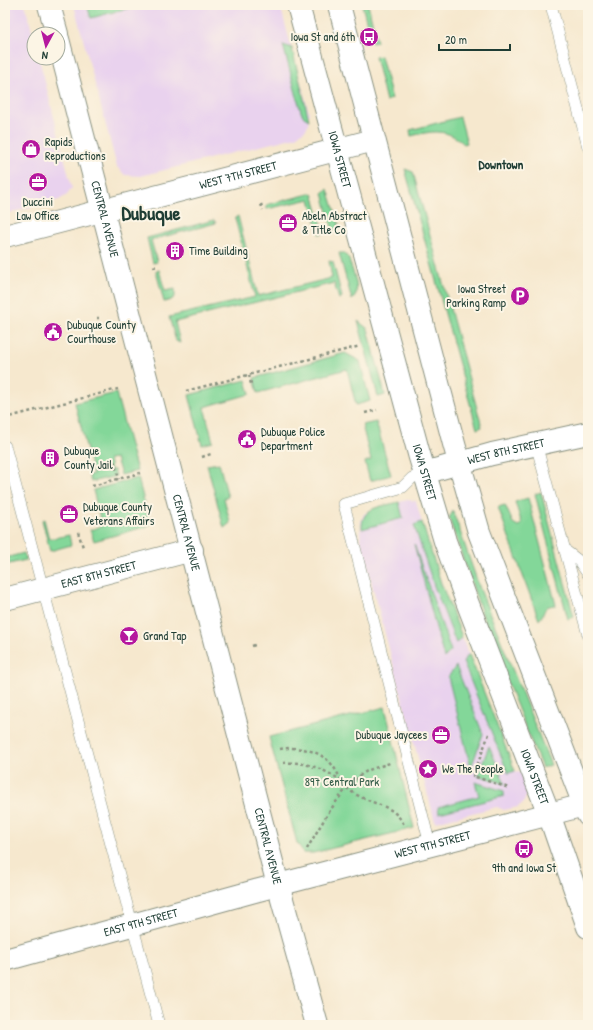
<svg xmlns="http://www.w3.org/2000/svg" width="593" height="1030" font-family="'Patrick Hand',sans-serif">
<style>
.built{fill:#e9d2ee}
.green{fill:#83d799;stroke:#518a66}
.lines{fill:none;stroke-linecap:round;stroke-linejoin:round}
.service-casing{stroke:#8a9281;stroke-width:12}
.minor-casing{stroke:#8a9281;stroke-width:24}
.secondary-casing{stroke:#8a9281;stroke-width:24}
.primary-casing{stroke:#8a9281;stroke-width:24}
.path{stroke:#8a9281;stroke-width:2.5;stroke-dasharray:3 3;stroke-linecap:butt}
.service{stroke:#fff;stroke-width:11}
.minor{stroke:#fff;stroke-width:22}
.secondary{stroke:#fff;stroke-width:22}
.primary{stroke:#fff;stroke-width:22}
.labels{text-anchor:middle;stroke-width:4;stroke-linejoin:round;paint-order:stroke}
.poi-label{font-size:12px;fill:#1f3d34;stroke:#fcf5e5;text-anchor:start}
.street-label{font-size:12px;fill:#1f3d34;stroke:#fcf5e5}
.park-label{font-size:12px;fill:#335c48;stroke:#fcf5e5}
.neighbourhood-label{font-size:13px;font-weight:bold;fill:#1f3d34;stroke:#fcf5e5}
.town-label{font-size:20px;font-weight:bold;fill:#1f3d34;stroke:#fcf5e5}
</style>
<rect width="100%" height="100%" fill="#fcf5e5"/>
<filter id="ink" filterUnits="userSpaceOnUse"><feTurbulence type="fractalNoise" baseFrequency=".025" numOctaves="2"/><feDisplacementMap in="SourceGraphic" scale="8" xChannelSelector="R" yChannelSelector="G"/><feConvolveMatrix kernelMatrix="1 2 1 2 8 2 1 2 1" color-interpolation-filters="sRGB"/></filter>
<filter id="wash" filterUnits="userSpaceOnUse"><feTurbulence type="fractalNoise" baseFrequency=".012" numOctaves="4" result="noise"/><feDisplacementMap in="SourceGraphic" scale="16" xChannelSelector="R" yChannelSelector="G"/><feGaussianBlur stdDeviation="0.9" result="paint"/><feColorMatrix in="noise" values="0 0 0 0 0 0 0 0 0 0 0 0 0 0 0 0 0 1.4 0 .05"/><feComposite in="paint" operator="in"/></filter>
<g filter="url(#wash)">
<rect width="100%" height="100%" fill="#f6e8ce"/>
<g class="built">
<polygon points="5,5 25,5 34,39 34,58 39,58 72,188 67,195 59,200 5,214"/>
<polygon points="74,5 280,5 309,113 308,124 306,129 296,137 141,176 125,175 117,167"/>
<polygon points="407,500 416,501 429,548 455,620 515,771 524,774 529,787 524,802 518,807 504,810 497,807 435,822 360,539 361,520 364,514 370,510"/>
</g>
<g class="green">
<polygon points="87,5 141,5 91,18"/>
<polygon points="362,5 368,5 377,42 372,43"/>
<polygon points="283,45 292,48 309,120 304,117 301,112"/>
<polygon points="381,56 392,99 386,101 375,57"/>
<path d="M 460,117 L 467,143 L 464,144 C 447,128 432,131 411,136 L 410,130 Z"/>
<polygon points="405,169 413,172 482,427 477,429"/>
<polygon points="328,189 339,224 337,229 333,231 323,193"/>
<polygon points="313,193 324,233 319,234 310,199 267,209 266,205"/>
<polygon points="238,216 258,296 332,278 329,261 333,262 342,297 339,299 334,283 175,322 180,343 176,341 169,317 255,297 235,218"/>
<polygon points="214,220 216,223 151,240 157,262 153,263 147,238"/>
<path d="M 339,253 L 344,253 L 348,257 C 351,268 363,291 352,300 Z"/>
<polygon points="159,270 165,291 175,289 175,297 171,300 164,302 156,271"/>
<polygon points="358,321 368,329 385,395 378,397"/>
<polygon points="345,353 360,361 370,401 356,405 347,369 258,393 254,378"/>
<polygon points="246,380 250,394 204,407 213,442 202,445 189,395"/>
<polygon points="116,393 137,471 121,475 116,458 109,459 111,470 114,470 116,476 91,482 89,475 93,474 75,403"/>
<polygon points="376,422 391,475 370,481 365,462 371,460 362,425"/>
<polygon points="219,463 228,497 224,498 230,523 224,528 207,465"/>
<polygon points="138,478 150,524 148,526 94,541 90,530 102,526 93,490"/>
<polygon points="541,492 574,617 568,619 535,494"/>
<path d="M 528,498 L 556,605 C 541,606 547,611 539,620 L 498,507 L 505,505 L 513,523 L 518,526 L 522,524 L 515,502 Z"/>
<path d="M 399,502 L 403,518 L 362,529 C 361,506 381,507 399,502 Z"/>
<polygon points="453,511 480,589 551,765 542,768 497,657 449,518"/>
<polygon points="44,519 49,539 69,535 71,545 50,551 42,520"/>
<polygon points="422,522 441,583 461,634 462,638 456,643 434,586 414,525"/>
<polygon points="414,544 451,651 444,658"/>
<polygon points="24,553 26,560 5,565 5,558"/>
<polygon points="469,654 515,771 508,773 463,662"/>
<polygon points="456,666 483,734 471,768 448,677"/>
<polygon points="385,707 414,828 313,853 304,853 297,843 269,737"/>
<polygon points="489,746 505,784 478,775"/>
<polygon points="475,782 504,791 504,796 439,813 438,807 479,796"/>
</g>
</g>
<g filter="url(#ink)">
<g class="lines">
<defs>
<g id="service">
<polyline points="551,5 588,147"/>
<polyline points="536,444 588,635"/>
<polyline points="5,446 159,1025"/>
<polyline points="424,473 412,478 403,487 344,504 430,845"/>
<polyline points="566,551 579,561 588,574"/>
</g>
<g id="minor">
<path id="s1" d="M 298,5 L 419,454 L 445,541 L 466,599 L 549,814 L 588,927"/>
<polyline points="339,5 454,444 479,532 588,815"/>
<path id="s2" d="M 5,236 L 374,140"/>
<path id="s3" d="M 424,473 L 492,454 L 588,433"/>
<path id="s4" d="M 5,599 L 192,550"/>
</g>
<g id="secondary">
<path id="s5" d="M 5,960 L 255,891 L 588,804"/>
</g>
<g id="primary">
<polyline points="49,5 57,34"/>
<path id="s6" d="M 58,39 L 278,885 L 317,1025"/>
</g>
</defs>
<use href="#service" class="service-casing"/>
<use href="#minor" class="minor-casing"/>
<use href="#secondary" class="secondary-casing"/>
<use href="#primary" class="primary-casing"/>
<g class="path">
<polyline points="261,204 263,210"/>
<polyline points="153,267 158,266"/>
<polyline points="97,318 99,318"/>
<polyline points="249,375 251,384"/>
<polyline points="186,391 360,346"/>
<polyline points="365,413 377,410"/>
<polyline points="5,418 118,389"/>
<polyline points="202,457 211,454"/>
<polyline points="114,461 119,479"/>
<polyline points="92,486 140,473"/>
<polyline points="78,532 83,547"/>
<polyline points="252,646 255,645"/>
<polyline points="489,734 473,776 509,788"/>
<path d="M 280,749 C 298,746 321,750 333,766 C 342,779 342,788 359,796 C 377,806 394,805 404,825"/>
<path d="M 283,763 C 304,761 321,768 339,779"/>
<path d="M 307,849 C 320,826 345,781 369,770 C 376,767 385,765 392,762"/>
</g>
<use href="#service" class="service"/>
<use href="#minor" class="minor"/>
<use href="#secondary" class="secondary"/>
<use href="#primary" class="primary"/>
</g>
</g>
<defs>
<symbol id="bus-disc" viewBox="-11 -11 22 22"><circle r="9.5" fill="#b5179e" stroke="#fcf5e5"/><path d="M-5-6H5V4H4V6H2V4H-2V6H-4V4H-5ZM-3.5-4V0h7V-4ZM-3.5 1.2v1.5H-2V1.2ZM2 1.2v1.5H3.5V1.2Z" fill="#fff"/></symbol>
<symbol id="shop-disc" viewBox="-11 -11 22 22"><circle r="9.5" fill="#b5179e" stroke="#fcf5e5"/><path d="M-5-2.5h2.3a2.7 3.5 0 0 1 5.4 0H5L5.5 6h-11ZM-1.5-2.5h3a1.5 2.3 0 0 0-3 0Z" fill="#fff"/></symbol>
<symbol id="office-disc" viewBox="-11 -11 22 22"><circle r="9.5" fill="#b5179e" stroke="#fcf5e5"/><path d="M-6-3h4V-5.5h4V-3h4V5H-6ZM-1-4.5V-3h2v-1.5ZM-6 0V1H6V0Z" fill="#fff"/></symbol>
<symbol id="building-disc" viewBox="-11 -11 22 22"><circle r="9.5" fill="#b5179e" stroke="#fcf5e5"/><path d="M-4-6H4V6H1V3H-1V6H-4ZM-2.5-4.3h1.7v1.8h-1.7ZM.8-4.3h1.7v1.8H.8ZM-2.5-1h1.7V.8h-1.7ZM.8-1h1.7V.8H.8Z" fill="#fff"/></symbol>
<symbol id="parking-disc" viewBox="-11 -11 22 22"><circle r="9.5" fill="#b5179e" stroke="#fcf5e5"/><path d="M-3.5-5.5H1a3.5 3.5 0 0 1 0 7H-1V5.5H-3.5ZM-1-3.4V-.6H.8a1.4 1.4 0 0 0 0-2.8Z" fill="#fff"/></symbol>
<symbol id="civic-disc" viewBox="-11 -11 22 22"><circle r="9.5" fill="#b5179e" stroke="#fcf5e5"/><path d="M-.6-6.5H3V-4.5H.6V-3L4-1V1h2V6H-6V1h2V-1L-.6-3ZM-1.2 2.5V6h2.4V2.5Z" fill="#fff"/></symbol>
<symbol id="bar-disc" viewBox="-11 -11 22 22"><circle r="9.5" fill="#b5179e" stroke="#fcf5e5"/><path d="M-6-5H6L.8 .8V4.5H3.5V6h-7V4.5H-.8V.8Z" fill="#fff"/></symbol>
<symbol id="sight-disc" viewBox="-11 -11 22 22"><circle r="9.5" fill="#b5179e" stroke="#fcf5e5"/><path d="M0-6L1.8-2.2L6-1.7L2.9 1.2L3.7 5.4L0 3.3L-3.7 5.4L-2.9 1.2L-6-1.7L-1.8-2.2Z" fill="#fff"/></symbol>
</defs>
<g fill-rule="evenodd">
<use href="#bus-disc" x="358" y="26" width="22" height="22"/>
<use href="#shop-disc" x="20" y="138" width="22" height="22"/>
<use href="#office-disc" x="27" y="171" width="22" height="22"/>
<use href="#office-disc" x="277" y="212" width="22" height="22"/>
<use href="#building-disc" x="164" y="240" width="22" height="22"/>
<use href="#parking-disc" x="509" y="285" width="22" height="22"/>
<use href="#civic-disc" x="42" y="321" width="22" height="22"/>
<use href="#civic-disc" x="236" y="428" width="22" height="22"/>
<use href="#building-disc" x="39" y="447" width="22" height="22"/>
<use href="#office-disc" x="58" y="503" width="22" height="22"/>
<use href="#bar-disc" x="118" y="625" width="22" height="22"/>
<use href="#office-disc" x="430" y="724" width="22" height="22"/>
<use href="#sight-disc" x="417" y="758" width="22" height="22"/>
<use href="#bus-disc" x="513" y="838" width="22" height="22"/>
</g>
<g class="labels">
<g class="poi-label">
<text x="355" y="41" text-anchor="end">Iowa St and 6th</text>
<text x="45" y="146">Rapids<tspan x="45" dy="14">Reproductions</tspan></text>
<text x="38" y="206" text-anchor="middle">Duccini<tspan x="38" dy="14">Law Office</tspan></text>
<text x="302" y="220">Abeln Abstract<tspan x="302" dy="14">&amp; Title Co</tspan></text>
<text x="189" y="255">Time Building</text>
<text x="506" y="293" text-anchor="end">Iowa Street<tspan x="506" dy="14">Parking Ramp</tspan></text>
<text x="67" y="329">Dubuque County<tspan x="67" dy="14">Courthouse</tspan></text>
<text x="261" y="436">Dubuque Police<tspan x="261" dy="14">Department</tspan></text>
<text x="64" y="455">Dubuque<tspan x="64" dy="14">County Jail</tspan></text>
<text x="83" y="511">Dubuque County<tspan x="83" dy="14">Veterans Affairs</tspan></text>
<text x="143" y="640">Grand Tap</text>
<text x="427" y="739" text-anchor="end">Dubuque Jaycees</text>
<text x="442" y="773">We The People</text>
<text x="524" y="872" text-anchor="middle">9th and Iowa St</text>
</g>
<g class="street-label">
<text dy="4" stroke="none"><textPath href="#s1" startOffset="160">IOWA STREET</textPath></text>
<text dy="4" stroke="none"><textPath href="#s2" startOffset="241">WEST 7TH STREET</textPath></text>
<text dy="4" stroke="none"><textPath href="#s6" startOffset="186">CENTRAL AVENUE</textPath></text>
<text dy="4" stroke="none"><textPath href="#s3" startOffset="85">WEST 8TH STREET</textPath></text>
<text dy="4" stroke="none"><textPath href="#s1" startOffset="484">IOWA STREET</textPath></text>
<text dy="4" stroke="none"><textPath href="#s6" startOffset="510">CENTRAL AVENUE</textPath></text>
<text dy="4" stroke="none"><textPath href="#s4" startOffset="97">EAST 8TH STREET</textPath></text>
<text dy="4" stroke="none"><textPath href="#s1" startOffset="808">IOWA STREET</textPath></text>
<text dy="4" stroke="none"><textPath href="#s5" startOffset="443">WEST 9TH STREET</textPath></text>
<text dy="4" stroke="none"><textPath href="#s6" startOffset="834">CENTRAL AVENUE</textPath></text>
<text dy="4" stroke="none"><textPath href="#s5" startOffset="141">EAST 9TH STREET</textPath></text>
</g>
<g class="park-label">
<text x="342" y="786">897 Central Park</text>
</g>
<g class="neighbourhood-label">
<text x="501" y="169">Downtown</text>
</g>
<g class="town-label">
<text x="151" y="220">Dubuque</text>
</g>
</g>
<rect width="593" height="1030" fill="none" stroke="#fcf5e5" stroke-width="20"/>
<g transform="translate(46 46) rotate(187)"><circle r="19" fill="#fcf5e5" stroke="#a4ab9e"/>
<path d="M0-3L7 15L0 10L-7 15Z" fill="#b5179e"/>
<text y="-6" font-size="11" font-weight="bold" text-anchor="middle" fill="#1f3d34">N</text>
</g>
<path d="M439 44v6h71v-6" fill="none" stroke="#1f3d34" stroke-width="2"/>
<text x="445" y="44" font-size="12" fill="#1f3d34" stroke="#fcf5e5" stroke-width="3" paint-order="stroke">20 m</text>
</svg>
